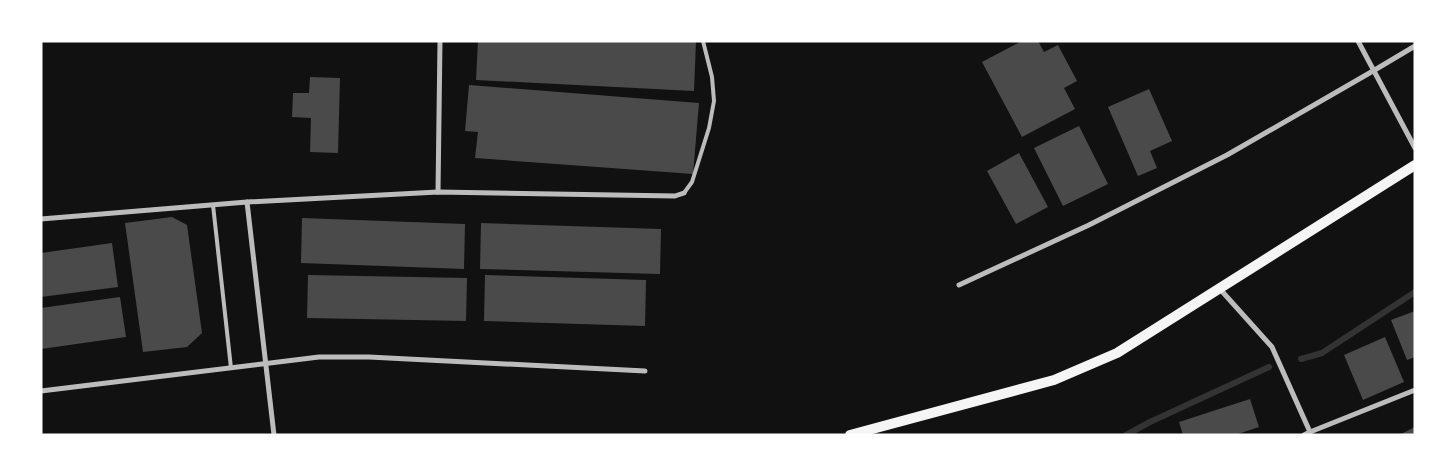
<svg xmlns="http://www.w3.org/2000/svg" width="1456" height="476" font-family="'Work Sans',sans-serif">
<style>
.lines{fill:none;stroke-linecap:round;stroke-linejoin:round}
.stream{stroke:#333;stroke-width:6}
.building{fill:#4a4a4a}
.service{stroke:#bcbcbc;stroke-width:4}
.minor{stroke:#bcbcbc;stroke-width:5}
.secondary{stroke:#f5f5f5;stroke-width:10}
</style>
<rect width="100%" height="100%" fill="#111"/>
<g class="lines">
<g class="stream">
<polyline points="1301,359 1322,353 1415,292"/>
<polyline points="1126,435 1150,422 1269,367"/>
</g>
</g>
<g class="building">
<polygon points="478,41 696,41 694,91 476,80"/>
<polygon points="1022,41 1038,41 1044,52 1058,45 1077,81 1064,88 1075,109 1022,137 982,62"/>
<polygon points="310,77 340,78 338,153 310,152 311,118 292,117 293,93 309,93"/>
<polygon points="469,85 699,103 693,174 475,158 478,132 465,131"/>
<polygon points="1149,89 1172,141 1150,151 1157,168 1138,176 1108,107"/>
<polygon points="1079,126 1108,184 1063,206 1034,148"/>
<polygon points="1019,153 1048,207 1016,224 987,171"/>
<polygon points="172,217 187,225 202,333 187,347 143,352 125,223"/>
<polygon points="302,218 465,224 464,269 301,263"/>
<polygon points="481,223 661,229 660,274 480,269"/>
<polygon points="112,243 118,287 41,297 41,253"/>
<polygon points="308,275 467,278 466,321 307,318"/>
<polygon points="485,275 646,280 645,326 484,321"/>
<polygon points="120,297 126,337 41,349 41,308"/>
<polygon points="1415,311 1415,357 1407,360 1391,320"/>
<polygon points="1385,337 1404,382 1363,400 1344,355"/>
<polygon points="1250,399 1259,427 1235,435 1183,435 1179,422"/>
<polygon points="1415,427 1415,435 1399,435"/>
</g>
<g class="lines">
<g class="service">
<polyline points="684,193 692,182 709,128 714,101 712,77 703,41"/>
<polyline points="213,205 231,368"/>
</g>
<g class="minor">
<polyline points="1358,41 1415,148"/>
<polyline points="438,192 440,41"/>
<polyline points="247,202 274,435"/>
<polyline points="41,219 247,202 438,192 675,196 684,193"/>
<polyline points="959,285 1089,225 1227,155 1373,71 1415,46"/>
<polyline points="1219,288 1272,347 1310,432 1304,435"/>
<polyline points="41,391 319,357 369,357 645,371"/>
<polyline points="1310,432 1415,390"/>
</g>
<polyline class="secondary" points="850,435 1054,380 1117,353 1415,165"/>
</g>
<rect width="1456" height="476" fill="none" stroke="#ffffff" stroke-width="85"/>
</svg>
